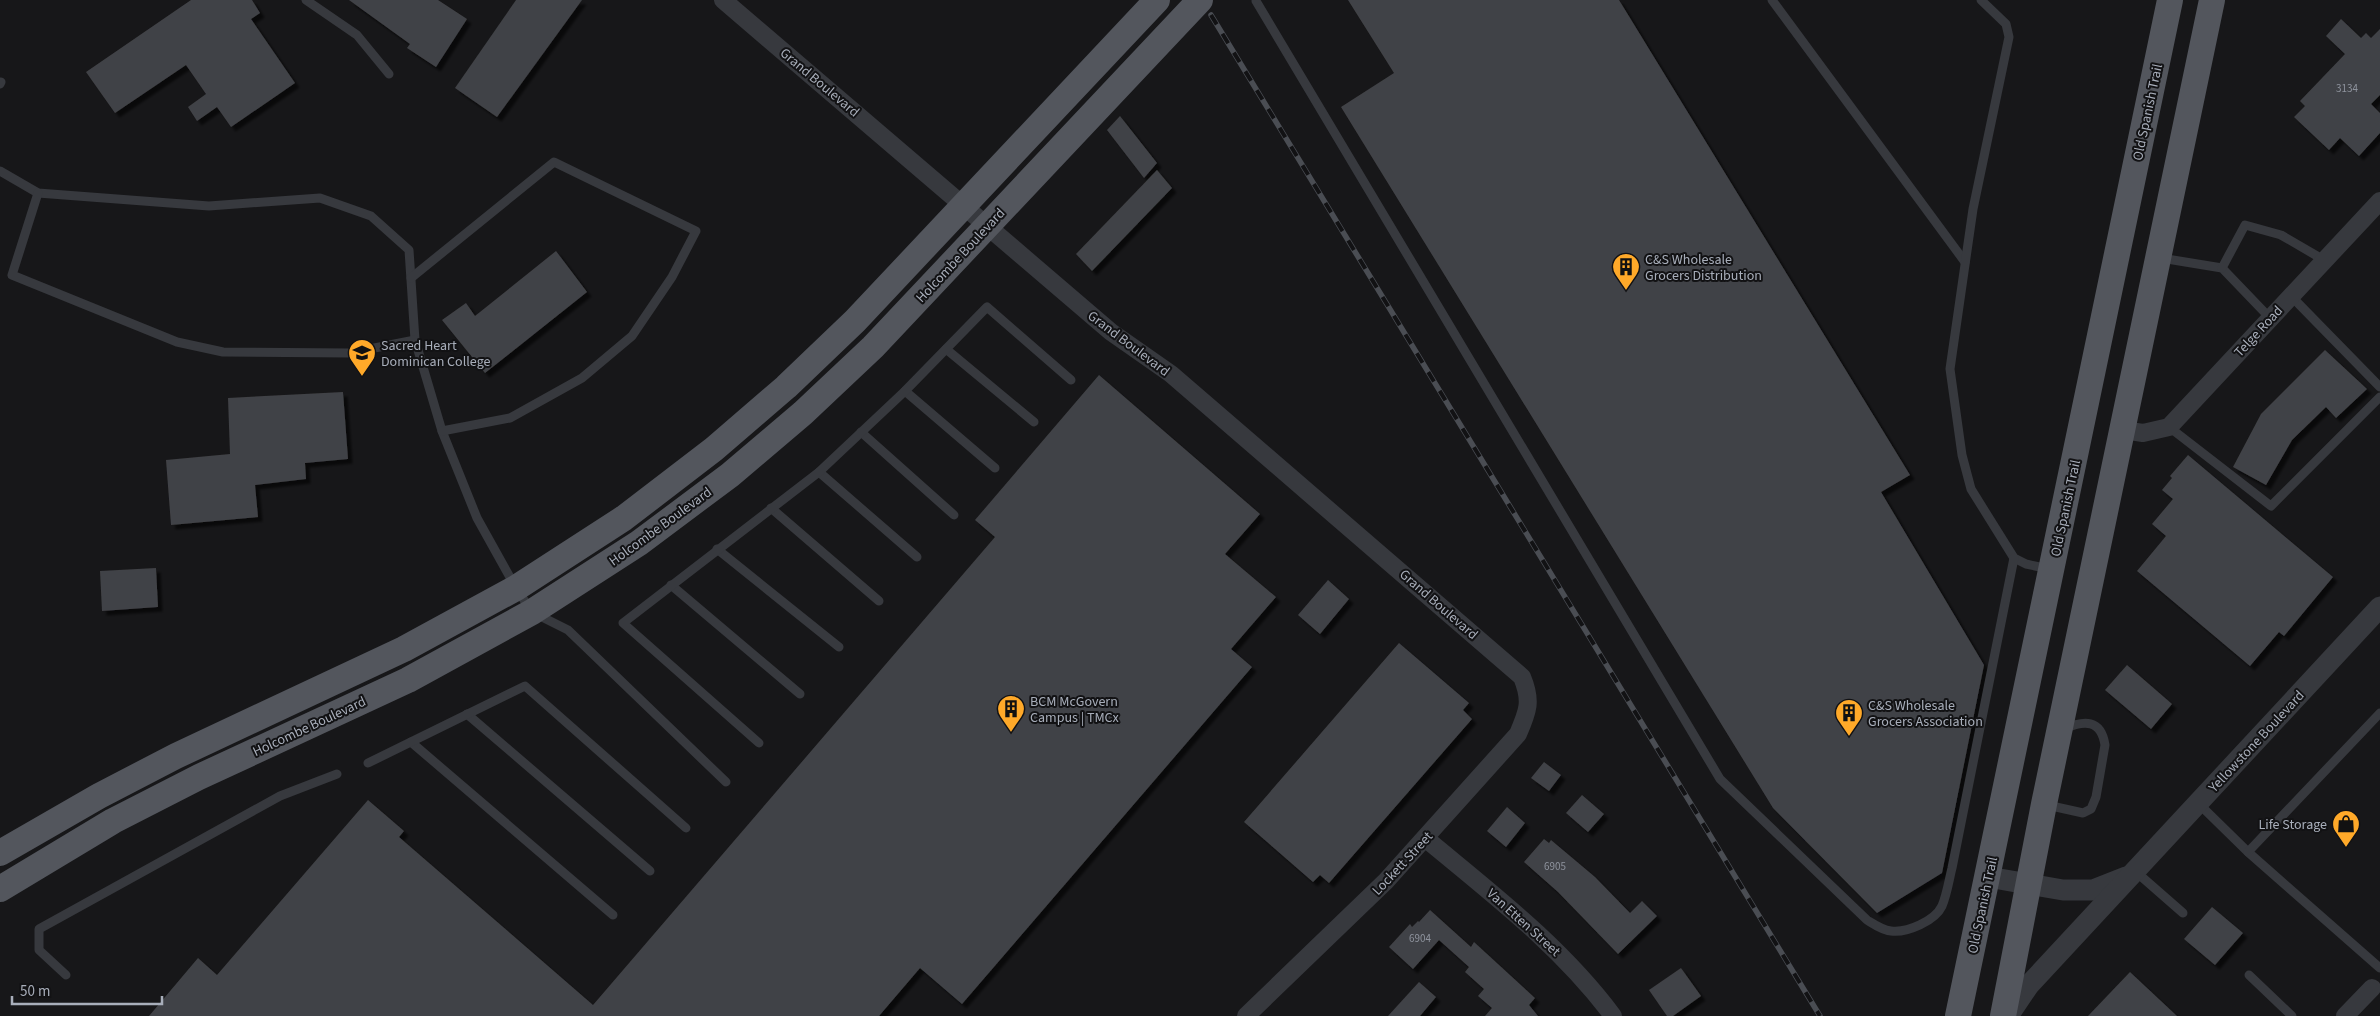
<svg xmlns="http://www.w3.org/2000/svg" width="2380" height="1016" font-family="'Source Sans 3',sans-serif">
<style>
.building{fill:#414246;filter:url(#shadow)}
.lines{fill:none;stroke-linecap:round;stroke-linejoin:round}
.service{stroke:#37393e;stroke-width:9}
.minor{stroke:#37393e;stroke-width:18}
.tertiary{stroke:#37393e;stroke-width:21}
.primary{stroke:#53565d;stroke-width:26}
.rail-casing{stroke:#4a4d53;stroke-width:5.5}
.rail{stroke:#121214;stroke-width:4;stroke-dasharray:11;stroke-linecap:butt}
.labels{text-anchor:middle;stroke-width:4;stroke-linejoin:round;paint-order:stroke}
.number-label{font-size:11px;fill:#8e939d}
.street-label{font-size:14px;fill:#a8aeba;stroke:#121214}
.poi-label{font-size:14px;fill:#a8aeba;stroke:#121214;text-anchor:start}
</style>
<defs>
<filter id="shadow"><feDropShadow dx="4.5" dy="4.5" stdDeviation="1" flood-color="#0009"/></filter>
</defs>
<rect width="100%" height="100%" fill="#171719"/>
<g class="building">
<polygon points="191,0 252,0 260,13 251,19 295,83 231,127 217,107 197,121 188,107 206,94 186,65 115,113 86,72"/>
<polygon points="349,0 438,0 467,19 436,67 407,48 410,44"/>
<polygon points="516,0 582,0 497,117 455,88"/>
<polygon points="1348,0 1619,0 1910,475 1881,492 1984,665 1942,873 1877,913 1773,808 1341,107 1394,73"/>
<polygon points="2341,19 2361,38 2366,33 2371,38 2380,29 2380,95 2371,104 2380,113 2380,133 2359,156 2340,138 2329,150 2294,117 2305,106 2300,101 2345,54 2326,36"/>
<polygon points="1120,116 1157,163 1144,178 1107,130"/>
<polygon points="1157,170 1172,188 1092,271 1076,254"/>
<polygon points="556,251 587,292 485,373 442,320 466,303 475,316"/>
<polygon points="2325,350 2367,389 2336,418 2326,407 2292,440 2266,485 2233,467 2261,414"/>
<polygon points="1099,375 1260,514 1225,554 1276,597 1231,649 1252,667 962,1004 920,968 879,1016 149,1016 198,958 217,975 368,800 404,831 399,837 593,1005 995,537 975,520"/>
<polygon points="343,392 348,459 305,463 306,479 255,485 258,517 171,525 166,460 230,454 228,398"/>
<polygon points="2188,455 2333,577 2284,636 2279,632 2250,666 2137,571 2166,536 2152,524 2173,499 2162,490 2172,478 2170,476"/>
<polygon points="156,568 158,607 102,611 100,571"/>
<polygon points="1328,580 1349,599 1320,634 1298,615"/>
<polygon points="1399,643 1469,703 1463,710 1472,719 1329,883 1320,875 1313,882 1244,822"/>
<polygon points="2127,665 2172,704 2151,729 2105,690"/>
<polygon points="1544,762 1561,775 1549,791 1531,778"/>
<polygon points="1582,795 1604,814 1588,832 1566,813"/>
<polygon points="1507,807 1525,823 1506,847 1487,831"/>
<polygon points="1544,839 1549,843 1551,840 1595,877 1630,913 1642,901 1657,916 1618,954 1558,892 1524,862"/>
<polygon points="2212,907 2243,933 2215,965 2184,939"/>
<polygon points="1430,910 1471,947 1474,942 1535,998 1529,1005 1538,1016 1485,1016 1492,1008 1478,996 1484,989 1465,972 1469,967 1439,940 1413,969 1389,947 1410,924 1412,927 1418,921 1419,922"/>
<polygon points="1681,968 1701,996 1673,1016 1667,1016 1649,990"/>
<polygon points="2130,972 2177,1016 2088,1016"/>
<polygon points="1419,982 1436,997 1420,1016 1388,1016"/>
</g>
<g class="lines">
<g class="service">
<polyline points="306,0 357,35 389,74"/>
<polyline points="1772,0 1965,262"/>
<polyline points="1981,0 2006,24 2009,37 1973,209 1950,369 1962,455 1971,489 2014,558 2026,564 2049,569"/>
<path d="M 1256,1 L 1720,779 L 1867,920 C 1875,925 1882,930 1891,931 C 1907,933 1935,921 1942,906 C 1947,894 1949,880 1952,868 L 2014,558"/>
<polyline points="0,84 1,82"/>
<polyline points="0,171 38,193 209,206 320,198 371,216 409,250 415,340 442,431 477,518 516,588 532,612 568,630 726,782"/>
<polyline points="38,193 12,275 177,342 223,352 349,353 415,340"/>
<polyline points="2161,258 2222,268 2270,318"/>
<polyline points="2222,268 2245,225 2281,235 2324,260"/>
<polyline points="411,278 554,162 696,231 672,277 632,336 582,378 510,418 442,431"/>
<polyline points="2291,296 2380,387"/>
<polyline points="946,349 1034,422"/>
<polyline points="905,391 995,468"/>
<polyline points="2169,427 2271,506 2380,397"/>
<polyline points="861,432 954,515"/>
<polyline points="819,472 917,557"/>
<polyline points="771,508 879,601"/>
<polyline points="717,549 839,647"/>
<polyline points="671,585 800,694"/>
<polyline points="467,714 650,871"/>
<polyline points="411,742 613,915"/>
<polyline points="759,743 623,623 819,472 905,391 987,307 1071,380"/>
<polyline points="368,763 525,686 686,828"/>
<polyline points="2198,803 2248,852 2380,968"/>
<path d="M 2047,805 L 2083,813 L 2091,809 L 2096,797 L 2105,745 C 2101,719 2084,720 2064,729"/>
<polyline points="2248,852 2380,713"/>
<polyline points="2135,871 2183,913"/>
<polyline points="66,975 39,950 39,929 280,796 337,774"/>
<polyline points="2249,975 2292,1016"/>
</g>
<g class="minor">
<path d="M 723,0 L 1111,332 L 1171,374 L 1522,677 C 1532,701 1528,711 1518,734 L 1386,881 L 1246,1016"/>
<polyline points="2123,430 2143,433 2169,427 2380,201"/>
<path d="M 1425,838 C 1491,893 1561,946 1613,1016"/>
<polyline points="2345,1016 2372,988"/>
</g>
<g class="tertiary">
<polyline points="1988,877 2063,890 2093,890 2126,877"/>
<polyline points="2008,1016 2029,985 2380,607"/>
</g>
<g class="primary">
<polyline points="0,853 99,796 176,756 404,649 516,588 624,518 714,449 786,387 855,321 1157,0"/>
<polyline points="0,889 113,821 199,777 408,680 532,612 639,543 730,475 803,413 873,347 1200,0"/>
<polyline points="1958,1016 2170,0"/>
<polyline points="2003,1016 2044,804 2212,0"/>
</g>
<defs>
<polyline id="rail" points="1211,15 1820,1016"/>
</defs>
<use href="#rail" class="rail-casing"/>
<use href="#rail" class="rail"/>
</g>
<defs>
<symbol id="building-pin" viewBox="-11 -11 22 30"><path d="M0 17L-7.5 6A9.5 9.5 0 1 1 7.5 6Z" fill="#ffa929" stroke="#121214"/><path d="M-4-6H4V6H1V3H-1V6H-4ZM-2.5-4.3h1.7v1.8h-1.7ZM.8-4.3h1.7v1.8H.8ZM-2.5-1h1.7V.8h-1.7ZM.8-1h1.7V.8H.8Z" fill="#111"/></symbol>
<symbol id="university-pin" viewBox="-11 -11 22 30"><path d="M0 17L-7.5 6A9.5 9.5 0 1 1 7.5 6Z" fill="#ffa929" stroke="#121214"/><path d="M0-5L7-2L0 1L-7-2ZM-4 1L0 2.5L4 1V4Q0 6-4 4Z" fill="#111"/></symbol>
<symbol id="shop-pin" viewBox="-11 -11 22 30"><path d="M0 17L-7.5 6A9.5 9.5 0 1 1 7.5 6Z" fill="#ffa929" stroke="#121214"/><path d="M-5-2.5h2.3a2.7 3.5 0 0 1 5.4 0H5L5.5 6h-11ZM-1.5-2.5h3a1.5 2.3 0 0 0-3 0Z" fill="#111"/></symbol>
</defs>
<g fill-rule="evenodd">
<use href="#building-pin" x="1610" y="251" width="32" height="43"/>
<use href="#university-pin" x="346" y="337" width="32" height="43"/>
<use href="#building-pin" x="995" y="693" width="32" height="43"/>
<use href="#building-pin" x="1833" y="697" width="32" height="43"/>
<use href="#shop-pin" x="2330" y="808" width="32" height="43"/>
</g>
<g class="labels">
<g class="number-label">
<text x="2347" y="92">3134</text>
<text x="1555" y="870">6905</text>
<text x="1420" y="942">6904</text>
</g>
<g class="street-label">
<text transform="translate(820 82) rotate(40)" y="5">Grand Boulevard</text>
<text transform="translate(2147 112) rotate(-78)" y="5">Old Spanish Trail</text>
<text transform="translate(960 255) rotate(-47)" y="5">Holcombe Boulevard</text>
<text transform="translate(2258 331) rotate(-47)" y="5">Telge Road</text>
<text transform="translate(1129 343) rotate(37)" y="5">Grand Boulevard</text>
<text transform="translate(2065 508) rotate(-78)" y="5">Old Spanish Trail</text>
<text transform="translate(660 526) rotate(-36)" y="5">Holcombe Boulevard</text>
<text transform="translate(1439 604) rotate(41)" y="5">Grand Boulevard</text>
<text transform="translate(309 726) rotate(-25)" y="5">Holcombe Boulevard</text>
<text transform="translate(2256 741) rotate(-47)" y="5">Yellowstone Boulevard</text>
<text transform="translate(1402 863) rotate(-47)" y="5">Lockett Street</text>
<text transform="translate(1982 905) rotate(-78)" y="5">Old Spanish Trail</text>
<text transform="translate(1524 922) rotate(42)" y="5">Van Etten Street</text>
</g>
<g class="poi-label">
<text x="1645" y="264">C&amp;S Wholesale<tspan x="1645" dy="16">Grocers Distribution</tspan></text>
<text x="381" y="350">Sacred Heart<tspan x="381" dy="16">Dominican College</tspan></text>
<text x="1030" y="706">BCM McGovern<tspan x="1030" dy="16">Campus | TMCx</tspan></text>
<text x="1868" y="710">C&amp;S Wholesale<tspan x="1868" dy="16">Grocers Association</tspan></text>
<text x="2327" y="829" text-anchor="end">Life Storage</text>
</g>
</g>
<path d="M12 996v8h150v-8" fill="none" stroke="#a8aeba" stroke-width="2.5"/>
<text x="20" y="996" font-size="15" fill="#a8aeba" stroke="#121214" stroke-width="4" paint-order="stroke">50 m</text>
</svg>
